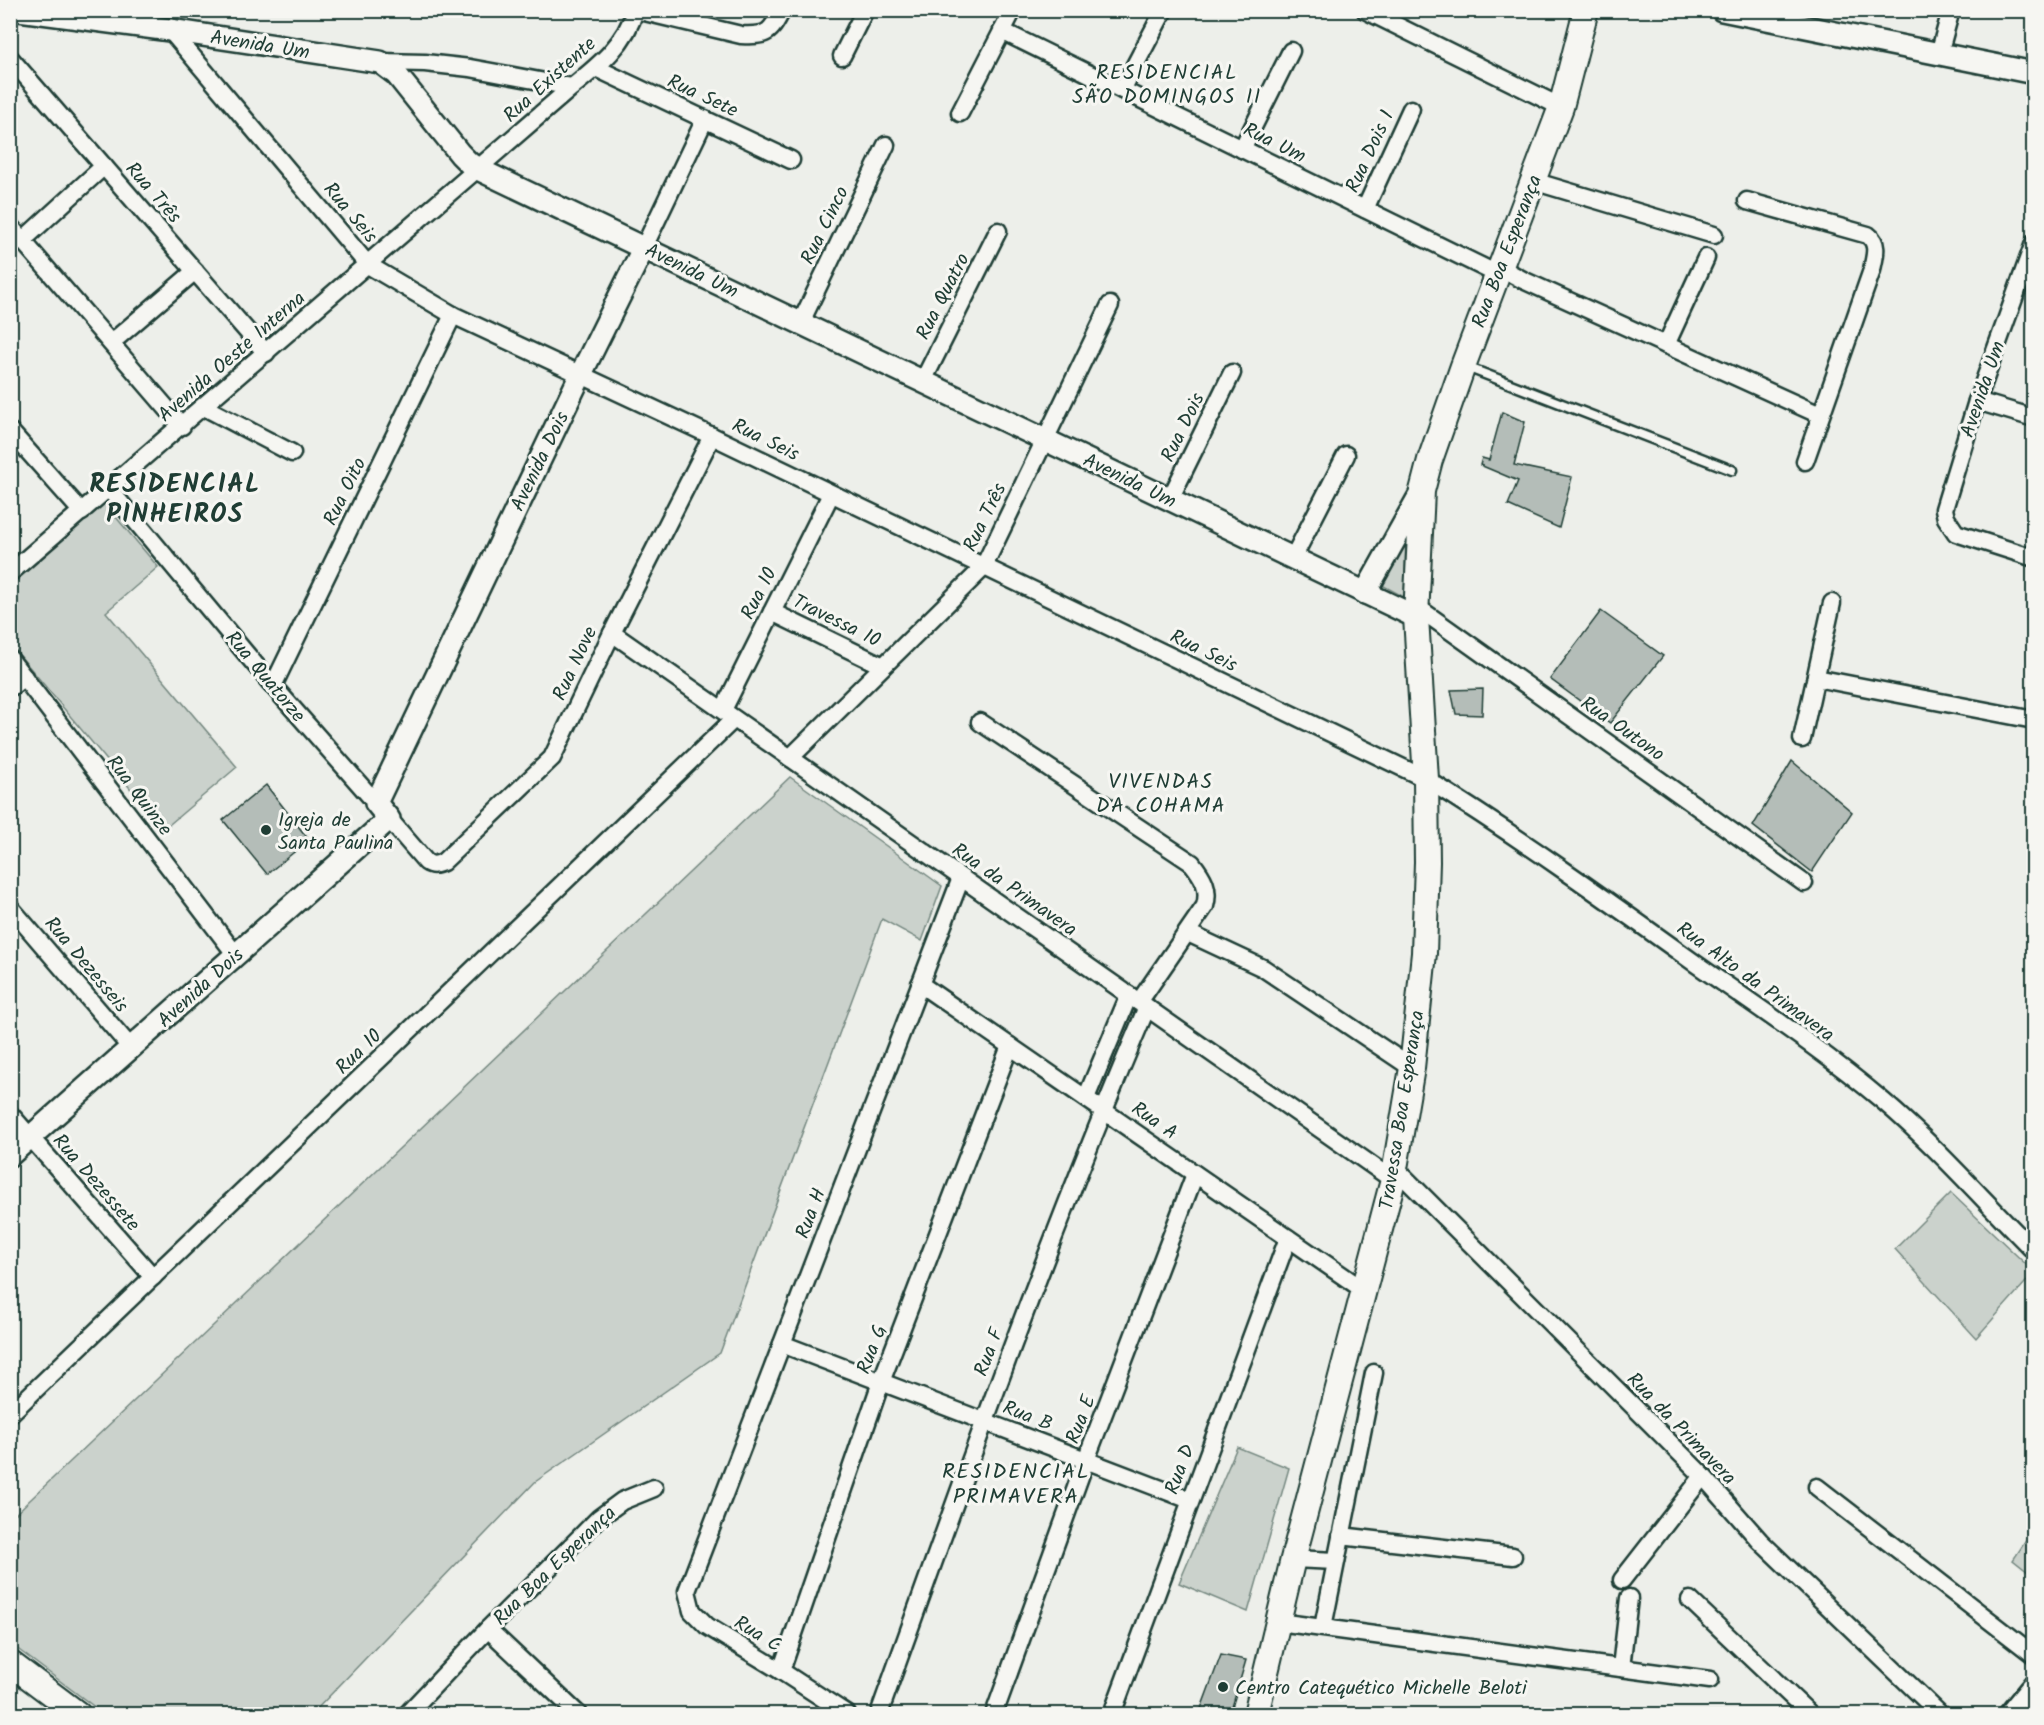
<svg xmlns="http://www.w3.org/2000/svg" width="2044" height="1725" font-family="Kalam,sans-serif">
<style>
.green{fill:#cbd2cc;stroke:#758880;stroke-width:1.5}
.building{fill:#b4bdb8;stroke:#1f3d34;stroke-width:1.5}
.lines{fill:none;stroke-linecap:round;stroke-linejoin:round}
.service-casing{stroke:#1f3d34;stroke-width:13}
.minor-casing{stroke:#1f3d34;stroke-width:21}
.tertiary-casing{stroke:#1f3d34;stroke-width:26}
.secondary-casing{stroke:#1f3d34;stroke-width:28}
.service{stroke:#f6f6f2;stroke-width:8}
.minor{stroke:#f6f6f2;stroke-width:16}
.tertiary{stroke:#f6f6f2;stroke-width:21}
.secondary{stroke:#f6f6f2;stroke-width:24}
.poi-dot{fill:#1f3d34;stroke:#f6f6f2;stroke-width:2}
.labels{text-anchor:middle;stroke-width:6;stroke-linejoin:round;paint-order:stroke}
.street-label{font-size:20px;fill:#1f3d34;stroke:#f6f6f2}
.poi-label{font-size:20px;fill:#1f3d34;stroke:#f6f6f2;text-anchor:start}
.neighbourhood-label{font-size:21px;letter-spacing:1.5px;fill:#1f3d34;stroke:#f6f6f2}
.quarter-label{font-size:22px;letter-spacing:1.5px;fill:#1f3d34;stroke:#f6f6f2}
.district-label{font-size:26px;font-weight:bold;letter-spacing:1.5px;fill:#1f3d34;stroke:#f6f6f2}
</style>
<rect width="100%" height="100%" fill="#edefea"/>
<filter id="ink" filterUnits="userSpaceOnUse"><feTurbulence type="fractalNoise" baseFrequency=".0167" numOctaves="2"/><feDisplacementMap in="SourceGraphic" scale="12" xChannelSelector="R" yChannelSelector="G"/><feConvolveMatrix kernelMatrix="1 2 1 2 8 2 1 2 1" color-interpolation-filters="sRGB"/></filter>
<g filter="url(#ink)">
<g class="green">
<polygon points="104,503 158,567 106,612 237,767 164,829 11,645 10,582"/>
<polygon points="1406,534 1404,597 1382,585"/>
<polygon points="790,777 942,886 922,941 882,919 720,1353 535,1482 312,1714 104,1714 11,1644 11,1518"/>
<polygon points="1951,1193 2033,1271 2033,1274 1976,1338 1895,1249"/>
<polygon points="1237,1447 1289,1468 1248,1612 1179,1583"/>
<polygon points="2033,1530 2034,1576 2033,1576 2013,1560"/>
</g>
<g class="building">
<polygon points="1502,412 1525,422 1514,465 1572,477 1559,528 1508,505 1518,481 1480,465 1482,458 1489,460"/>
<polygon points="1601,611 1663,656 1610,723 1550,679"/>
<polygon points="1483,689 1482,715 1456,714 1451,690"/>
<polygon points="1792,761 1852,812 1812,872 1753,826"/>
<polygon points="266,785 309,840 267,874 223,820"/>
<polygon points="1221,1655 1246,1660 1230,1714 1199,1714"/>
</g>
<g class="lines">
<defs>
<polyline id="service" points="1464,366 1732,470"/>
<g id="minor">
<path d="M 636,10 L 741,35 C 767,36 770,34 782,10"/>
<polyline points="1365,10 1561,107"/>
<path d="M 170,30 L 368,265 L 453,315 L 712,436 L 1426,779 C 1519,837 1607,900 1696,964 C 1759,1008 1824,1051 1883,1101 C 1937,1147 1984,1201 2034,1251"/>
<polyline points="1002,31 1497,274"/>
<polyline points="1939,54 1951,10"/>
<polyline points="842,56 865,10"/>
<polyline points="10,58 266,353"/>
<polyline points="380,62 425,63 470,68 572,87"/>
<polyline points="596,68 791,160"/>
<polyline points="1122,90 1164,10"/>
<polyline points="960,113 1013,10"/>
<polyline points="1242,149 1291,51"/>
<polyline points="1533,181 1714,235"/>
<path d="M 1747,201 L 1868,235 C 1880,244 1874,258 1872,270 L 1805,461"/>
<polyline points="1365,209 1411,109"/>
<polyline points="10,226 182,426"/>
<polyline points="23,240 104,166"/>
<polyline points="2034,243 1977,401 1944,509 1946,518 1956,533 2034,558"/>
<polyline points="644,247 705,119"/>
<polyline points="1499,267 1523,280 1820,415"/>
<polyline points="801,322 886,145"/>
<polyline points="111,343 195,271"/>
<polyline points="1666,345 1706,258"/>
<polyline points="923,381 998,231"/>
<polyline points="1977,401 2034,418"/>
<polyline points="204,407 292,453"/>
<polyline points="10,431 82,512"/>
<polyline points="109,489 273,686 376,803"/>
<polyline points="1170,499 1232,373"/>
<polyline points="1293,558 1346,455"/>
<path d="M 10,573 L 572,87 C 598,66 626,44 635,10"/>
<polyline points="1417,607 1804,883"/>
<polyline points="772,612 883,666"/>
<polyline points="612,633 1393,1180"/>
<polyline points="10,659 236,955"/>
<polyline points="1816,678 2034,720"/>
<polyline points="273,686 453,315"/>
<polyline points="10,688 24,677"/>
<polyline points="723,710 831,494"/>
<path d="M 980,722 L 1192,863 C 1203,877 1210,888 1205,906 L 1139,1002"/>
<polyline points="1802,739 1832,603"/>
<polyline points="790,758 983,568 1110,305"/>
<path d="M 389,819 L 426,862 C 432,866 436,865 443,862 L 552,758 L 612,633 L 712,436"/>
<polyline points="10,907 131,1048"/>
<polyline points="1188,933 1263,968 1412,1068"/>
<polyline points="920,984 1365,1291"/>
<polyline points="1086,1098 1129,995"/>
<polyline points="10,1114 153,1277"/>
<polyline points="1396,1169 1703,1476 1760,1541 1940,1714"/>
<polyline points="782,1344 1190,1500"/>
<polyline points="10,1414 734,719"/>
<polyline points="1817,1487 2034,1655"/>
<polyline points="1341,1536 1513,1556"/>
<polyline points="1293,1559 1336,1561"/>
<polyline points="1622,1580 1703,1476"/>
<polyline points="1690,1600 1810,1714"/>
<polyline points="1278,1622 1710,1680"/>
<polyline points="1323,1627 1374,1373"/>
<polyline points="488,1629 578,1714"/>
<polyline points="1621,1668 1629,1598"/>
<polyline points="781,1671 881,1382 1010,1046"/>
<polyline points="407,1714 488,1629 599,1518 622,1501 654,1488"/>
<polyline points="847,1714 781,1671 707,1626 692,1611 687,1591 961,878"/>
<path d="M 879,1714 C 964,1477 1048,1239 1147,1007"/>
<polyline points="994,1714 1086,1460 1195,1174"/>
<polyline points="1112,1714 1288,1238"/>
<polyline points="2007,1714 2034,1681"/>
</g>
<g id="tertiary">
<polyline points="19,10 170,30 380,62 396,74 460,154 469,163 478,169 1416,617"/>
<polyline points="1722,10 2034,73"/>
<polyline points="1365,593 1422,491"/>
<polyline points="10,1155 389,819 376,803 581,374 644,247"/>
</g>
<g id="secondary">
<polyline points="10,1663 78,1714"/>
<polyline points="1256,1714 1293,1559 1393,1180 1412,1068 1424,953 1427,862 1426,779 1416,617 1422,491 1430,460 1463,366 1561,107 1586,10"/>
</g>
</defs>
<use href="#service" class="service-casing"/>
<use href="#minor" class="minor-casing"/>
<use href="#tertiary" class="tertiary-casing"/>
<use href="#secondary" class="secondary-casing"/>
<use href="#service" class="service"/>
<use href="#minor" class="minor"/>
<use href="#tertiary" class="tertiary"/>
<use href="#secondary" class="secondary"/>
</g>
</g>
<g class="poi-dot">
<circle cx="266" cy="830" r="6"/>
<circle cx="1223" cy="1687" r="6"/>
</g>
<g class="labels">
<g class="street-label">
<text transform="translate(260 44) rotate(9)" y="7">Avenida Um</text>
<text transform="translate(549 79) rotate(-42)" y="7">Rua Existente</text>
<text transform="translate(703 95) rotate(25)" y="7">Rua Sete</text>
<text transform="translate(1275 142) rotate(26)" y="7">Rua Um</text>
<text transform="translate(1369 151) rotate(-65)" y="7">Rua Dois 1</text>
<text transform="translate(154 192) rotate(49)" y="7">Rua Três</text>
<text transform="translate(351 212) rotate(50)" y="7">Rua Seis</text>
<text transform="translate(824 225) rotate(-64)" y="7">Rua Cinco</text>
<text transform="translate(1506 251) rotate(-69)" y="7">Rua Boa Esperança</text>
<text transform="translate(692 270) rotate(26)" y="7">Avenida Um</text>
<text transform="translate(942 296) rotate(-63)" y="7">Rua Quatro</text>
<text transform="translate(231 356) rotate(-41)" y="7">Avenida Oeste Interna</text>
<text transform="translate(1982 389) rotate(-71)" y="7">Avenida Um</text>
<text transform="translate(1182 427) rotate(-64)" y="7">Rua Dois</text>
<text transform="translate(766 439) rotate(26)" y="7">Rua Seis</text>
<text transform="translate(539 461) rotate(-64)" y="7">Avenida Dois</text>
<text transform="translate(1130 480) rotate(26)" y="7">Avenida Um</text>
<text transform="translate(344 491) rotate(-64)" y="7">Rua Oito</text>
<text transform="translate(984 517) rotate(-64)" y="7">Rua Três</text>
<text transform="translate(758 593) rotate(-63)" y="7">Rua 10</text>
<text transform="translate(837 620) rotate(26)" y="7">Travessa 10</text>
<text transform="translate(1204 650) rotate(26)" y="7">Rua Seis</text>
<text transform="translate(574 663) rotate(-65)" y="7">Rua Nove</text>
<text transform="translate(266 676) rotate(50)" y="7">Rua Quatorze</text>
<text transform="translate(1623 728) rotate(35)" y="7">Rua Outono</text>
<text transform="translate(140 795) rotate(53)" y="7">Rua Quinze</text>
<text transform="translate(1015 889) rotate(35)" y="7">Rua da Primavera</text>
<text transform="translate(87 964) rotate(50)" y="7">Rua Dezesseis</text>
<text transform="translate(1756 981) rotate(36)" y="7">Rua Alto da Primavera</text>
<text transform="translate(200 987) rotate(-42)" y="7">Avenida Dois</text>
<text transform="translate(358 1051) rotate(-44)" y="7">Rua 10</text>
<text transform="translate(1401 1110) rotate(-81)" y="7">Travessa Boa Esperança</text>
<text transform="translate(1155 1120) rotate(35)" y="7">Rua A</text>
<text transform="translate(97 1182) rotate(49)" y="7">Rua Dezessete</text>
<text transform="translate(810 1213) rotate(-69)" y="7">Rua H</text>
<text transform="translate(871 1349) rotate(-69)" y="7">Rua G</text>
<text transform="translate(988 1352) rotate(-69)" y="7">Rua F</text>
<text transform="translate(1028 1415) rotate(21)" y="7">Rua B</text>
<text transform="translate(1080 1419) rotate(-69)" y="7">Rua E</text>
<text transform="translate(1682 1428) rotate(46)" y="7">Rua da Primavera</text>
<text transform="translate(1179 1469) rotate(-70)" y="7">Rua D</text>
<text transform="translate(554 1565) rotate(-44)" y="7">Rua Boa Esperança</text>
<text transform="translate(758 1633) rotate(31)" y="7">Rua C</text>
</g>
<g class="poi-label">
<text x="278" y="826">Igreja de<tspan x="278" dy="23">Santa Paulina</tspan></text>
<text x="1235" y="1694">Centro Catequético Michelle Beloti</text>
</g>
<g class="neighbourhood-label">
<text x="1167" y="79">RESIDENCIAL<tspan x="1167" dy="24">SÃO DOMINGOS II</tspan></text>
<text x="1161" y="788">VIVENDAS<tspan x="1161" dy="24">DA COHAMA</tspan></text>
</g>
<g class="quarter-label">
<text x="1016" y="1478">RESIDENCIAL<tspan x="1016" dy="25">PRIMAVERA</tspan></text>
</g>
<g class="district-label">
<text x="175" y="492">RESIDENCIAL<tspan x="175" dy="30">PINHEIROS</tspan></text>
</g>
</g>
<rect width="2044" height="1725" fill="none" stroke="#f6f6f2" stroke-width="36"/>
<rect x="18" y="18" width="2008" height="1689" fill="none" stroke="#1f3d34" stroke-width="2" filter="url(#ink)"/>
</svg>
